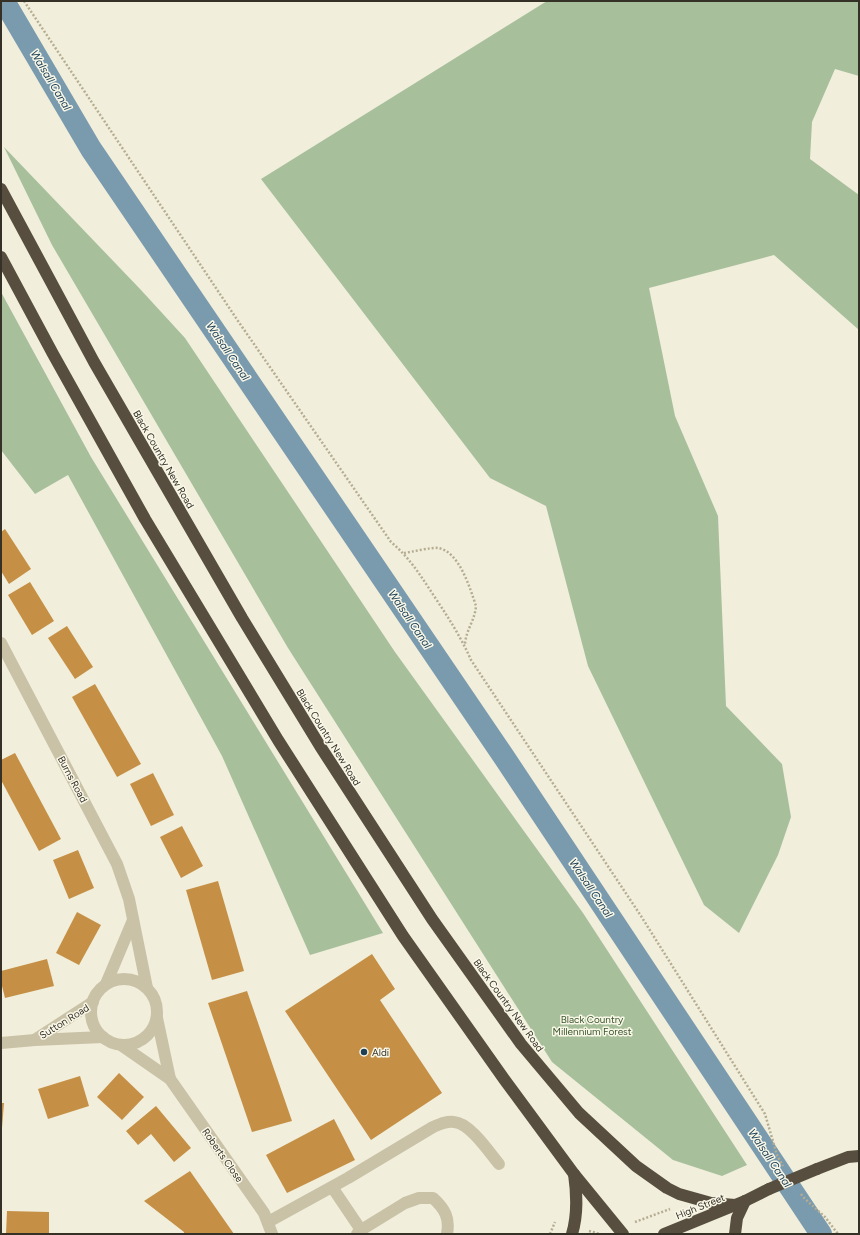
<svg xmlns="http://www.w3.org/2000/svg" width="860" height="1235" font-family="Figtree,sans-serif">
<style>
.green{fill:#a7c09b}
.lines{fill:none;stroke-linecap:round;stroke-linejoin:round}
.canal{stroke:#7a9aae;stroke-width:22}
.building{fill:#c59045}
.path{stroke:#b5ad91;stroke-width:2.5;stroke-dasharray:2 2;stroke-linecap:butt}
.minor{stroke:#c9c2a7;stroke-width:12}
.highway{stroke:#574e3f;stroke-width:12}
.highway-bridge{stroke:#574e3f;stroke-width:12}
.poi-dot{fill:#1d4057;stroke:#f9f7e7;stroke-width:1.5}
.labels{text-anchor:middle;stroke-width:3;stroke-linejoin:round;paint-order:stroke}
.street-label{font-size:10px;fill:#363127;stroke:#f9f7e7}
.park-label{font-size:10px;fill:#37542b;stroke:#f9f7e7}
.poi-label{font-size:10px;fill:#363127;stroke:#f9f7e7;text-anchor:start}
.water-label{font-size:11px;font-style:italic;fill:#1d4057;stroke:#f9f7e7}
</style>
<rect width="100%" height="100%" fill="#f1eedb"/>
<g class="green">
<polygon points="547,1 859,1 859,76 835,69 812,122 810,159 859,195 859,330 774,255 649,288 675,416 718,516 726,706 782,764 791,817 778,855 739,933 704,905 588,666 546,506 490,478 261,179"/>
<polygon points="4,147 141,290 185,338 395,652 583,913 747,1165 722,1176 673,1160 552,1062 288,648 52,245"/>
<polygon points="1,292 91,457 383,933 310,955 222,756 68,475 35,494 1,450"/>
</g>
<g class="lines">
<polyline class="canal" points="4,1 91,149 504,757 821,1234"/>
</g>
<g class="building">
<polygon points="5,529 31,569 9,584 1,571 1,532"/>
<polygon points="30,582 54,621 32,635 8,595"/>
<polygon points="67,626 93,667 75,679 48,638"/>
<polygon points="95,684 141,764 117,777 72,697"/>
<polygon points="15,753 61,839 39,851 1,780 1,760"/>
<polygon points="153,773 174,815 151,826 130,784"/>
<polygon points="182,826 203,866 181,878 160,837"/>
<polygon points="78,850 94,888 69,899 53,860"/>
<polygon points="218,881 244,971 212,980 186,890"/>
<polygon points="77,912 101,925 79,965 56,953"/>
<polygon points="372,954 395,989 380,1000 442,1093 371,1140 285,1011"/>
<polygon points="47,959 54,986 5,998 1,982 1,971"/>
<polygon points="247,991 292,1121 252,1132 208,1003"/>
<polygon points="119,1073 144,1097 122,1120 97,1097"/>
<polygon points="80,1076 89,1106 48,1119 38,1089"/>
<polygon points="1,1103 4,1103 2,1128 1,1128"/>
<polygon points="156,1106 191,1148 174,1162 151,1134 138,1145 126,1131"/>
<polygon points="334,1119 355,1160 287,1193 266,1155"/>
<polygon points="190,1171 234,1234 184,1234 184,1232 144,1201"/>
<polygon points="7,1211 49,1212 49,1234 6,1234"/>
</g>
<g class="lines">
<g class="path">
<path d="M 24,1 L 238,321 L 391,542 C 409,557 421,576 434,596 C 448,617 461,637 471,660 L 641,916 L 765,1114 L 777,1155 L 783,1166"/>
<path d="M 404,553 C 412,552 431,547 438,548 C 459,551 470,588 476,606 C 475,620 466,630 465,644"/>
<polyline points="801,1194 803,1197 825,1217 838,1234"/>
<polyline points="635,1222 670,1209"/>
<polyline points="589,1231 600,1234"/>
<polyline points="550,1234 555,1222"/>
</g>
<g class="minor">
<polyline points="1,643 117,864 129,899 147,988"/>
<circle cx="124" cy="1012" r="33"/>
<polyline points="106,984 133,920"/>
<polyline points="157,1018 170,1079"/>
<polyline points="36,1039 93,1002"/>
<polyline points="1,1043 35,1040 103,1037"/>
<polyline points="121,1045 170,1079 264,1213 272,1234"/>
<polyline points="332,1187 361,1230"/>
<path d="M 268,1222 L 348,1178 L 433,1127 C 440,1124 446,1121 454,1122 C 470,1123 489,1152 499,1164"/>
<path d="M 357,1234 L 361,1230 L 405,1203 L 419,1198 L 433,1198 C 445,1209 450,1218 447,1234"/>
</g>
<g class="highway">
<polyline points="1,189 94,362 242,618 320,746 432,919 521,1044 579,1113 636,1166 667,1188 679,1194 711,1203 735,1205"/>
<polyline points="1,257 53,354 145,519 278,740 403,936 504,1079 574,1174 623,1234"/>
<polyline points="817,1169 848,1157 859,1156"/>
<path d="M 572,1234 C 578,1214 577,1195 574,1174"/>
<polyline points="664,1234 745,1201 769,1189"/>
<polyline points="735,1234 737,1218 745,1201"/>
</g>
<polyline class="highway-bridge" points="769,1189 817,1169"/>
</g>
<circle class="poi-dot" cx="364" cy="1052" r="4"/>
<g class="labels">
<g class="street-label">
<text transform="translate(164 459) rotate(60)" y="4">Black Country New Road</text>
<text transform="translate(329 737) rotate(58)" y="4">Black Country New Road</text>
<text transform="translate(73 779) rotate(62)" y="4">Burns Road</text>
<text transform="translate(509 1005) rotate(54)" y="4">Black Country New Road</text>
<text transform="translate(64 1021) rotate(-32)" y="4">Sutton Road</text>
<text transform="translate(223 1155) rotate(55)" y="4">Roberts Close</text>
<text transform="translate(700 1206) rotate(-22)" y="4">High Street</text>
</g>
<g class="park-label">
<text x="592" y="1023">Black Country<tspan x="592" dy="12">Millennium Forest</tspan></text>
</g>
<g class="poi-label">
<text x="372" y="1056">Aldi</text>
</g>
<g class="water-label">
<text transform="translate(51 80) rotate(59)" y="4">Walsall Canal</text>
<text transform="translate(228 351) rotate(56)" y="4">Walsall Canal</text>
<text transform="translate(410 619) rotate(56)" y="4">Walsall Canal</text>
<text transform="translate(591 888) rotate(56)" y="4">Walsall Canal</text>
<text transform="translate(770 1158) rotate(56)" y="4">Walsall Canal</text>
</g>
</g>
<rect width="860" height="1235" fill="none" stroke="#363127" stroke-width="4"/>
</svg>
